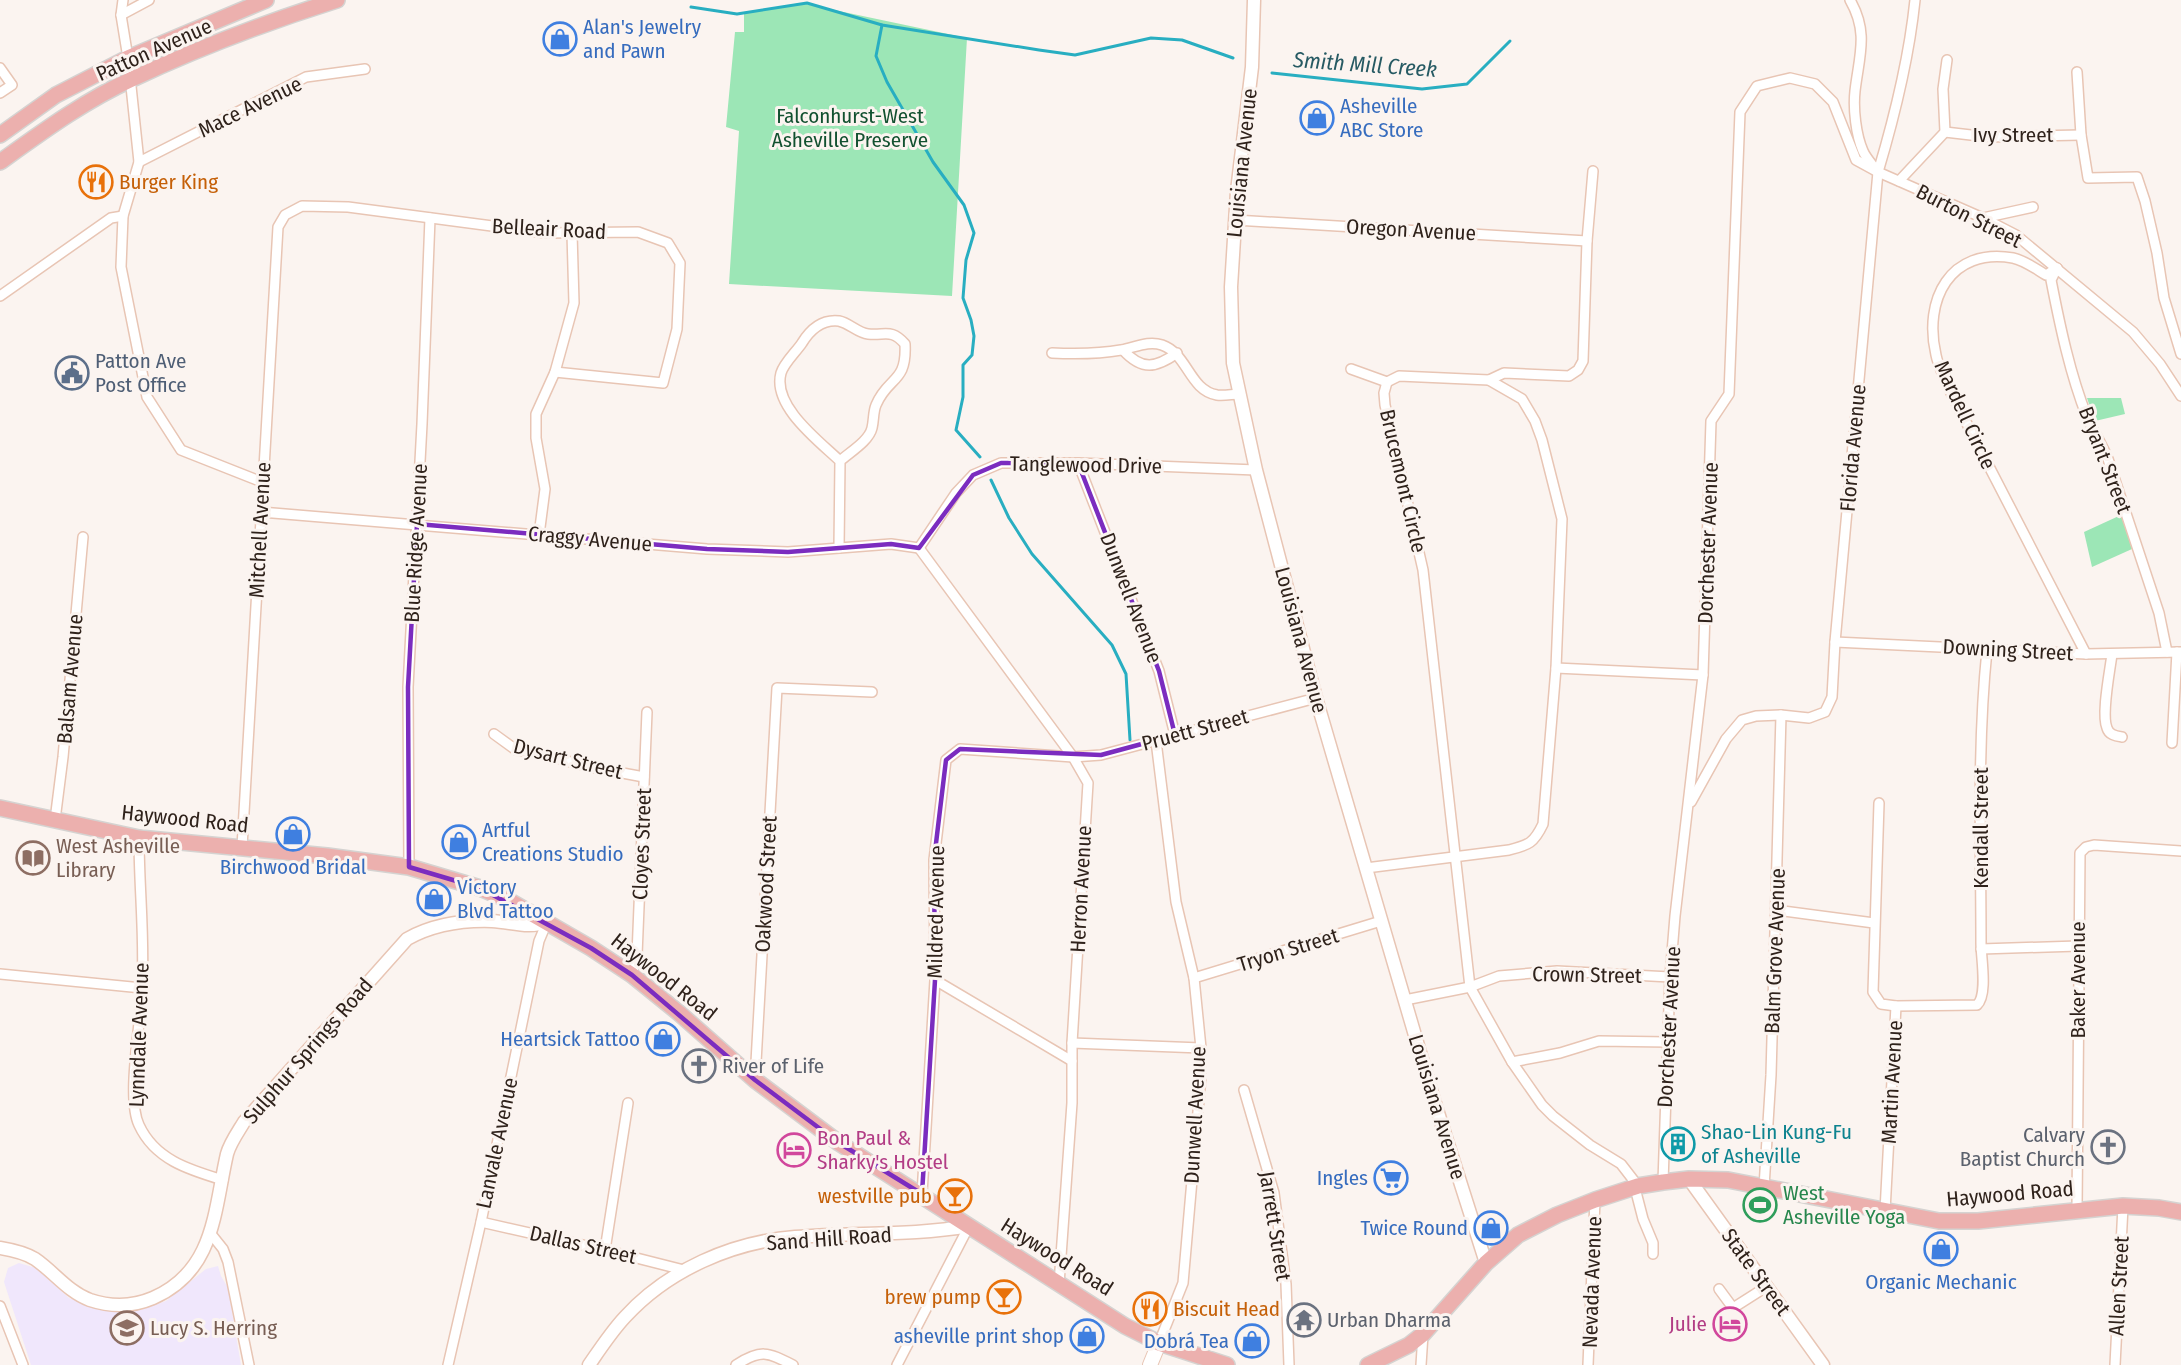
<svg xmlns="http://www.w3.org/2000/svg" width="2181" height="1365" font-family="'Fira Sans Condensed',sans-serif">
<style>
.education{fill:#f0e7fc}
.green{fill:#9ce6b6}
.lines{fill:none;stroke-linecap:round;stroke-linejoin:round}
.stream{stroke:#28aec1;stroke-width:3}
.minor-casing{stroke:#e8c5b4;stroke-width:12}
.tertiary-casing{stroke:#e8c5b4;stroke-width:15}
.secondary-casing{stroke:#e8c5b4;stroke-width:16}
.primary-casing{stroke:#d5d3d1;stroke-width:18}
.minor{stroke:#fff;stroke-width:9}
.tertiary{stroke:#fff;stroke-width:12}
.secondary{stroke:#fff;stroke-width:14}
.primary{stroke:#ecb0ae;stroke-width:15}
.marked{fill:none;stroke:#7b2cbf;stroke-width:4.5;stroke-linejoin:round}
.labels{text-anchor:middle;stroke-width:6;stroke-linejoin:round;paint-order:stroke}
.shop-label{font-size:21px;fill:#366cbe;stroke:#fbf4f0;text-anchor:end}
.street-label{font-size:21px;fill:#2f221b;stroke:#fbf4f0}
.park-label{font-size:21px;fill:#125130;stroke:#fbf4f0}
.food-label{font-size:21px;fill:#c56008;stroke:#fbf4f0;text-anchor:start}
.service-label{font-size:21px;fill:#4e5e75;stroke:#fbf4f0;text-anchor:start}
.education-label{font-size:21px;fill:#785e54;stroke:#fbf4f0;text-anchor:start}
.worship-label{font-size:21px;fill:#5b616d;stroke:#fbf4f0;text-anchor:start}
.culture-label{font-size:21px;fill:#0d838f;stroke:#fbf4f0;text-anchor:start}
.hotel-label{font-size:21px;fill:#b23c85;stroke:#fbf4f0;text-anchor:start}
.leisure-label{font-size:21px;fill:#27864d;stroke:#fbf4f0;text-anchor:start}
.water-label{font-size:22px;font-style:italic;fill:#265a63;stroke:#fbf4f0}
</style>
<rect width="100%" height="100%" fill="#fbf4f0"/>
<polygon class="education" points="19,1263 36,1268 69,1298 105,1311 137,1311 166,1301 206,1269 218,1266 221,1276 228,1288 241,1365 31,1365 4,1282 8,1268"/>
<g class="green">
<polygon points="801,3 967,38 952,296 729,284 739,131 726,127 735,32 744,32 744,13"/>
<polygon points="2087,398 2121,398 2125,414 2095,421"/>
<polygon points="2121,515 2132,549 2092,567 2084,532"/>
</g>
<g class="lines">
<g class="stream">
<polyline points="691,7 737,14 807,3 882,25 1039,50 1075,55 1151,38 1182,40 1233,58"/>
<polyline points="882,25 876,56 887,82 933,162 964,205 974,233 966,260 963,298 971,320 974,336 972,355 963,365 963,397 956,430 980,457"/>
<polyline points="1272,73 1422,89 1467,84 1510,41"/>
<polyline points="991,480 1009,518 1032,554 1112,645 1126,674 1130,740"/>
</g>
<defs>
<g id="minor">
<polyline points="123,0 121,15 128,58 139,162 123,216 121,267 147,397 181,450 262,482"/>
<path d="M 1850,0 C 1869,33 1859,56 1855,91 C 1853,109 1856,135 1863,151 C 1866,158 1872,164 1876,170"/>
<polyline points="121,15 149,0"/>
<polyline points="0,68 12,85 0,93"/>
<polyline points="2077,72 2081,135 2088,178 2137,177 2145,201 2157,253 2164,298 2181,354"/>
<polyline points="1945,132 1988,137 2081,135"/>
<polyline points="139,162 306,77 365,69"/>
<polyline points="1899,181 1945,132 1943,89 1947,60"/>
<polyline points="1983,218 2033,207"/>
<polyline points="1235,220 1587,241"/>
<path d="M 2057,268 L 2046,275 C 2036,269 2024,260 2013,258 C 1950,247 1923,300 1936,355 C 1938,366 1945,378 1949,389 L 2086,654"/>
<path d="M 2057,268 L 2051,280 C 2060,326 2070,374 2087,417 C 2093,431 2102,444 2108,459 L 2159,613 L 2167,652"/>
<polyline points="0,296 111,218 123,216"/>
<path d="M 1123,350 C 1142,371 1156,368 1177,353"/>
<path d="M 1052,353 C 1075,354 1099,354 1121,350 C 1134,348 1148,340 1162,345 C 1188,354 1189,390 1217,395 C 1224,396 1233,394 1240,394"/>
<polyline points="1351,369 1387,382"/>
<polyline points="1489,380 1504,373 1569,376 1578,370 1583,361 1587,241 1593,171"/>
<polyline points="1387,382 1384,393 1385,405 1423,570 1470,987 1512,1062 1542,1105 1553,1116 1590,1145 1621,1164 1638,1186"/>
<polyline points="1078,463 1159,671 1175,735"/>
<polyline points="261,512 707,549 788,552 891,544 919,548"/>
<polyline points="539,535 545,489 536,438 536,414 555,372 574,303 572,233"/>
<path d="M 839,548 L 840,461 C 850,452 869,441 872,428 C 874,420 873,412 876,405 C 888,376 907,384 905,344 C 891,328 885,336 868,334 C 858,333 849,323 839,321 C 822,319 810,330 802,343 C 796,352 784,363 781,373 C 772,406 819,441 840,461"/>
<polyline points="919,548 1073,757 1088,783 1072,1043 1072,1103 1059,1284"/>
<polyline points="919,548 956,493 973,475 1001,463 1078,463 1256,470"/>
<polyline points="1835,642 2086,654 2181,652"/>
<path d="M 2112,654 C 2110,671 2101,714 2107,728 C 2109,735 2116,736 2122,737"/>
<polyline points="1556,668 1703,675"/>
<polyline points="494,734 516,750 536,752 585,766 644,777"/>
<polyline points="1156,741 1176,902 1194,978 1201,1048 1201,1077 1183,1283 1159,1343"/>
<polyline points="2172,743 2177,652"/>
<path d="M 1691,802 L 1726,739 L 1742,720 L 1756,716 L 1781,715 L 1809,718 L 1825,712 L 1832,697 L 1835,642 L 1878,172 C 1895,115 1909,59 1915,0"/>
<path d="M 1879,803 L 1873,992 L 1881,1004 L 1896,1006 L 1977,1005 C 1988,995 1981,958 1981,943 C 1981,845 1977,747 1987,650"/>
<polyline points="55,820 63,757 83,537"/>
<path d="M 139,838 C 139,888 145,939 142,989 C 141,1022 126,1098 139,1125 C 155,1160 190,1170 223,1180"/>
<polyline points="242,847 278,227 285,215 302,206 348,207 545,233 638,232 668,243 680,263 677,329 663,383 555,372"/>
<polyline points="409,867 408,687 422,424 430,218"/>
<path d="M 1366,868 L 1509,850 C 1529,845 1534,843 1543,824 L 1556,668 L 1562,519 L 1542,440 L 1535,421 L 1522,399 L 1489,380 L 1399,376 L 1387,382"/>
<polyline points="1776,910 1874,923"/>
<polyline points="1981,949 2078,946"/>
<polyline points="0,974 142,988"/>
<polyline points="632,975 637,955 647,712"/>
<polyline points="1194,978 1381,921"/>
<polyline points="935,980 1072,1061"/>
<polyline points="1405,1000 1470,987 1499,976 1557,971 1670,977"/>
<polyline points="1072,1043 1201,1048"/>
<polyline points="1512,1062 1560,1053 1599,1041 1668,1042"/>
<polyline points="755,1080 777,688 872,692"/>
<polyline points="1244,1090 1274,1193 1286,1284 1289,1365"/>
<polyline points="1663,1182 1670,977 1675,916 1703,675 1711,421 1729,394 1740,112 1757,86 1790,78 1815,84 1833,102 1856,160 1878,172 1983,218 2016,235 2133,332 2160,364 2181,396"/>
<polyline points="1764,1187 1771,1075 1781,715"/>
<polyline points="1635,1188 1643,1219 1653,1243 1653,1254"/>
<polyline points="922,1194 935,980 934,860 946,760 960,749 1073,757 1101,755 1316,698"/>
<polyline points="2077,1210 2080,853 2086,847 2094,845 2181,851"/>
<polyline points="1885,1211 1896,1006"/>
<polyline points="481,1222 605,1250 684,1270"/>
<polyline points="211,1234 223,1249 228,1262 249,1365"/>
<polyline points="605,1250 628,1103"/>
<polyline points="1719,1289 1733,1308 1766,1287"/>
<polyline points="0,1306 23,1365"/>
<polyline points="448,1365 481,1222 539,941 547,922"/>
<path d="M 736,1365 C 761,1349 767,1352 793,1365"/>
<polyline points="897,1365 969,1226"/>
<polyline points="1421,1365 1423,1334"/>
<polyline points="1588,1365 1595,1200"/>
<polyline points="2115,1365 2123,1206"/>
</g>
<g id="tertiary">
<polyline points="1254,0 1252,67 1237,191 1231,287 1233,363 1256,470 1316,698 1434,1100 1486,1263"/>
<polyline points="1689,1179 1823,1365"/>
<path d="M 0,1248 C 12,1250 25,1253 35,1259 C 54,1272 68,1292 90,1300 C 111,1307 132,1307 153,1298 C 215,1271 214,1211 227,1154 C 230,1143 238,1132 244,1122 L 407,939 C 434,924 462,920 492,921 C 512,922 528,929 547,922"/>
<path d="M 589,1365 C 600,1349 611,1332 625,1317 C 668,1270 732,1242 795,1237 C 854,1232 911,1236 969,1226"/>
</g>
<polyline id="secondary" points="1150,1365 1159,1343"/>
<g id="primary">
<polyline points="0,135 56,95 128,58 266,0"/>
<path d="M 0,162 C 42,132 84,101 132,79 C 198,48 267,22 337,0"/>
<polyline points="0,808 139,838 327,856 409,867 480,888 508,900 591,948 632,975 679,1013 755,1080 839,1143 1125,1326 1159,1343 1227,1365"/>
<polyline points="1368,1365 1409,1345 1423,1334 1486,1263 1518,1235 1557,1215 1595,1200 1638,1186 1663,1182 1689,1179 1728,1180 1939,1221 1978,1221 2123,1206 2159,1208 2181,1212"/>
</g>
</defs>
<use href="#minor" class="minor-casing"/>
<use href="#tertiary" class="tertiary-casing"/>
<use href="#secondary" class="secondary-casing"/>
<use href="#primary" class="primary-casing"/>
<use href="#minor" class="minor"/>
<use href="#tertiary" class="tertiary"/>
<use href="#secondary" class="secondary"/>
<use href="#primary" class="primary"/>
</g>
<path class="marked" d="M 1001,463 L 1078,463 L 1159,671 L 1175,735 L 1101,755 L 960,749 L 946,760 L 934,860 L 935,980 L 922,1194 L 839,1143 L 755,1080 L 632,975 L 591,948 L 480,888 L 409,867 L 408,687 L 417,524 L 707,549 L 788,552 L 891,544 L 919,548 L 973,475 Z"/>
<defs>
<symbol id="shop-ring" viewBox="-11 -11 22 22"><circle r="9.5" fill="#fbf4f0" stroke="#3f7fe0" stroke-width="1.5"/><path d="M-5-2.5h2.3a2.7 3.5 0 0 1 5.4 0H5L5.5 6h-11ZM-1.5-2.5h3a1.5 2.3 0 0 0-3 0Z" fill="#3f7fe0"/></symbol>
<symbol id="restaurant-ring" viewBox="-11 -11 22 22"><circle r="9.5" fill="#fbf4f0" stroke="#e8710a" stroke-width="1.5"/><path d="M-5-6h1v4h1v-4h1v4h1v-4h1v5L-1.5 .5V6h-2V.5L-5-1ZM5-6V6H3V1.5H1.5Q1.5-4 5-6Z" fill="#e8710a"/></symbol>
<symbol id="civic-ring" viewBox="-11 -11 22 22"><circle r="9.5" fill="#fbf4f0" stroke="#5c6f8a" stroke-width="1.5"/><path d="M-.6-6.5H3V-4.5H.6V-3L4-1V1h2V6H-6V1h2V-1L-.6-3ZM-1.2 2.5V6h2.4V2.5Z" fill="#5c6f8a"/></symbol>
<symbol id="library-ring" viewBox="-11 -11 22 22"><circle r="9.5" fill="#fbf4f0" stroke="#8d6e63" stroke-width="1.5"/><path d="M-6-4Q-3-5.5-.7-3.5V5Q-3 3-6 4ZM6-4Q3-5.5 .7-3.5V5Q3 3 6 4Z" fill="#8d6e63"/></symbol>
<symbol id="church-ring" viewBox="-11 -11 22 22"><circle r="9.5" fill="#fbf4f0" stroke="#6b7280" stroke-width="1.5"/><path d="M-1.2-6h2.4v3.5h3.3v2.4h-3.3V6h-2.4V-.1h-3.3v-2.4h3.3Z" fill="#6b7280"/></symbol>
<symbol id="building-ring" viewBox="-11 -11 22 22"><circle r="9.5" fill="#fbf4f0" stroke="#0f9aa8" stroke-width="1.5"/><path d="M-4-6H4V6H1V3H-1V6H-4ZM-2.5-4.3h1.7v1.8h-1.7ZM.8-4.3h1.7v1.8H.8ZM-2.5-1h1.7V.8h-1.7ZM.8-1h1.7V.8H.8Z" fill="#0f9aa8"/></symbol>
<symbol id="hotel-ring" viewBox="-11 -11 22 22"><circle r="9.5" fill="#fbf4f0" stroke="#d1479c" stroke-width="1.5"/><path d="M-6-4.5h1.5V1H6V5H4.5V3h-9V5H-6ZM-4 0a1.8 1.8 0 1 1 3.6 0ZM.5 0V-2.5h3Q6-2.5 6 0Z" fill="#d1479c"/></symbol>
<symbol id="supermarket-ring" viewBox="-11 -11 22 22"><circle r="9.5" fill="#fbf4f0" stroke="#3f7fe0" stroke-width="1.5"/><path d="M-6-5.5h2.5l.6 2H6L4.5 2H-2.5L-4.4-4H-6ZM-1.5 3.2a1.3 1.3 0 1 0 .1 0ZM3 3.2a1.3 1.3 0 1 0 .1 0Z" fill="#3f7fe0"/></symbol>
<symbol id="bar-ring" viewBox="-11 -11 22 22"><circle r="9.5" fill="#fbf4f0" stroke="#e8710a" stroke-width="1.5"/><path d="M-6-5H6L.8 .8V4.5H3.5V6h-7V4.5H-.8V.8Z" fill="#e8710a"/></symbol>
<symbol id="stadium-ring" viewBox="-11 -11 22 22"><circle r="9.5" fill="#fbf4f0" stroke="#2e9e5b" stroke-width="1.5"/><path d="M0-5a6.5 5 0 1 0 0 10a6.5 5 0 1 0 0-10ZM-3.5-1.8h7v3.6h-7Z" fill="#2e9e5b"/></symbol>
<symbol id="temple-ring" viewBox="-11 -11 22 22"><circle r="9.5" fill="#fbf4f0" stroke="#6b7280" stroke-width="1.5"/><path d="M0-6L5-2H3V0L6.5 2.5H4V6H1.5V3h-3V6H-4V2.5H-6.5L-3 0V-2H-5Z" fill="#6b7280"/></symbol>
<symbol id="school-ring" viewBox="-11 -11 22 22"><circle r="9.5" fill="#fbf4f0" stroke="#8d6e63" stroke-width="1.5"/><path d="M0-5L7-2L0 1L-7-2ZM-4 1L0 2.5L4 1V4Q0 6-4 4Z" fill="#8d6e63"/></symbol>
</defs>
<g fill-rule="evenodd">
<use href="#shop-ring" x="541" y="20" width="38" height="38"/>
<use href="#shop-ring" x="1298" y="99" width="38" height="38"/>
<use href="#restaurant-ring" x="77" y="163" width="38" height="38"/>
<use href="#civic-ring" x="53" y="354" width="38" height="38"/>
<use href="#shop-ring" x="274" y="815" width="38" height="38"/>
<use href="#shop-ring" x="440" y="823" width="38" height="38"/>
<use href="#library-ring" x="14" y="839" width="38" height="38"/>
<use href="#shop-ring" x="415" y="880" width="38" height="38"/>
<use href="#shop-ring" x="644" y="1020" width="38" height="38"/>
<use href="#church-ring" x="680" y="1047" width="38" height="38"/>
<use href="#building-ring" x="1659" y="1125" width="38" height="38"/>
<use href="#church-ring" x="2089" y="1128" width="38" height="38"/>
<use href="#hotel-ring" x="775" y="1131" width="38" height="38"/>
<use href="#supermarket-ring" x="1372" y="1159" width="38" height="38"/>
<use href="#bar-ring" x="936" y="1177" width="38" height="38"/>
<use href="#stadium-ring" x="1741" y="1186" width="38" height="38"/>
<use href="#shop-ring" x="1472" y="1209" width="38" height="38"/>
<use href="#shop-ring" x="1922" y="1230" width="38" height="38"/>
<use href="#bar-ring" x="985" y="1278" width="38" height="38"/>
<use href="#restaurant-ring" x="1131" y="1290" width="38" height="38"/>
<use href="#temple-ring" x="1285" y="1301" width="38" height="38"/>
<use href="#hotel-ring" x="1711" y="1305" width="38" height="38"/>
<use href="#school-ring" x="108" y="1309" width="38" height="38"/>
<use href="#shop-ring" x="1068" y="1317" width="38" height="38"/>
<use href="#shop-ring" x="1233" y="1322" width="38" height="38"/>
</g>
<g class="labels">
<g class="shop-label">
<text x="583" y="34" text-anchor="start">Alan's Jewelry<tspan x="583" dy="24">and Pawn</tspan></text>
<text x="1340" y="113" text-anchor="start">Asheville<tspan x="1340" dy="24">ABC Store</tspan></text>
<text x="482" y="837" text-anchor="start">Artful<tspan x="482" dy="24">Creations Studio</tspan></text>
<text x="293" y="874" text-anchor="middle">Birchwood Bridal</text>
<text x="457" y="894" text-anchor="start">Victory<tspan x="457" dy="24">Blvd Tattoo</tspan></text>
<text x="640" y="1046">Heartsick Tattoo</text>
<text x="1368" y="1185">Ingles</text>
<text x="1468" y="1235">Twice Round</text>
<text x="1941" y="1289" text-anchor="middle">Organic Mechanic</text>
<text x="1064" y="1343">asheville print shop</text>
<text x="1229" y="1348">Dobrá Tea</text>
</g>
<g class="street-label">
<text transform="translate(154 50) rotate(-24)" y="7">Patton Avenue</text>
<text transform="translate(250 107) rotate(-26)" y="7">Mace Avenue</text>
<text x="2013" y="142">Ivy Street</text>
<text transform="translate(1242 163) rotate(-84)" y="7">Louisiana Avenue</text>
<text transform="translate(1969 216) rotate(27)" y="7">Burton Street</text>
<text transform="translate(549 229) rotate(3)" y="7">Belleair Road</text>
<text transform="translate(1411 230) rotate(3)" y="7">Oregon Avenue</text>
<text transform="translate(1965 415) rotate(65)" y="7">Mardell Circle</text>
<text transform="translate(1853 448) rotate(-85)" y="7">Florida Avenue</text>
<text transform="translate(2105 460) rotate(69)" y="7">Bryant Street</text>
<text transform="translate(1086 465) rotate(1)" y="7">Tanglewood Drive</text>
<text transform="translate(1403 481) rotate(77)" y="7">Brucemont Circle</text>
<text transform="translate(260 530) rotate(-87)" y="7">Mitchell Avenue</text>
<text transform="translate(590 539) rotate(5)" y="7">Craggy Avenue</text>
<text transform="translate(416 543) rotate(-87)" y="7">Blue Ridge Avenue</text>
<text transform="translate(1708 543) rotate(-88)" y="7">Dorchester Avenue</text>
<text transform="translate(1131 598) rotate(69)" y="7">Dunwell Avenue</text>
<text transform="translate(1301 640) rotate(75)" y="7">Louisiana Avenue</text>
<text transform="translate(2008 650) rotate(3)" y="7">Downing Street</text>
<text transform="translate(70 679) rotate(-85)" y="7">Balsam Avenue</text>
<text transform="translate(1195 730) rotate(-15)" y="7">Pruett Street</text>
<text transform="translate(568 759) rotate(14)" y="7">Dysart Street</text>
<text transform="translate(185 819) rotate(6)" y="7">Haywood Road</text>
<text transform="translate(1981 828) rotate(-90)" y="7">Kendall Street</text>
<text transform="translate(642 844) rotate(-88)" y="7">Cloyes Street</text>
<text transform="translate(766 884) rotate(-87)" y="7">Oakwood Street</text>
<text transform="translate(1081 889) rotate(-87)" y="7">Herron Avenue</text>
<text transform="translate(936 912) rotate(-89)" y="7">Mildred Avenue</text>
<text transform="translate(1288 950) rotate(-17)" y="7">Tryon Street</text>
<text transform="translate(1775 951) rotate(-88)" y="7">Balm Grove Avenue</text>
<text transform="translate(1587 975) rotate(1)" y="7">Crown Street</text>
<text transform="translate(664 977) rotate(38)" y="7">Haywood Road</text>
<text transform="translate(2078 980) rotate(-90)" y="7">Baker Avenue</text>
<text transform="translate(1669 1027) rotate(-87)" y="7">Dorchester Avenue</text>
<text transform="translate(139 1035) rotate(-88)" y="7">Lynndale Avenue</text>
<text transform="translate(308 1051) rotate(-49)" y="7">Sulphur Springs Road</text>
<text transform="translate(1892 1082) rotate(-87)" y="7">Martin Avenue</text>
<text transform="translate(1437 1107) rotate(73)" y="7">Louisiana Avenue</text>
<text transform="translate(1195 1115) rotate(-87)" y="7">Dunwell Avenue</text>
<text transform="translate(497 1143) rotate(-78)" y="7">Lanvale Avenue</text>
<text transform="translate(2010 1194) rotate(-5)" y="7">Haywood Road</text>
<text transform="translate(1275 1226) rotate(81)" y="7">Jarrett Street</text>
<text transform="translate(829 1239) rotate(-4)" y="7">Sand Hill Road</text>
<text transform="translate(583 1245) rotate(13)" y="7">Dallas Street</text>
<text transform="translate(1057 1257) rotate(32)" y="7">Haywood Road</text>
<text transform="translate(1756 1272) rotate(54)" y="7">State Street</text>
<text transform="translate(1592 1282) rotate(-88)" y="7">Nevada Avenue</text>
<text transform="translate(2119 1286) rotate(-87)" y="7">Allen Street</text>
</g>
<g class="park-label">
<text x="850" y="123">Falconhurst-West<tspan x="850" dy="24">Asheville Preserve</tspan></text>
</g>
<g class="food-label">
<text x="119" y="189">Burger King</text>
<text x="932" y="1203" text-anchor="end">westville pub</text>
<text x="981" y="1304" text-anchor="end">brew pump</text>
<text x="1173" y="1316">Biscuit Head</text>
</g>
<g class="service-label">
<text x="95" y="368">Patton Ave<tspan x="95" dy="24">Post Office</tspan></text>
</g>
<g class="education-label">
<text x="56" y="853">West Asheville<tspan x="56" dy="24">Library</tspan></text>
<text x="150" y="1335">Lucy S. Herring</text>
</g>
<g class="worship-label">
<text x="722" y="1073">River of Life</text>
<text x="2085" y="1142" text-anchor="end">Calvary<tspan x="2085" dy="24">Baptist Church</tspan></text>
<text x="1327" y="1327">Urban Dharma</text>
</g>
<g class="culture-label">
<text x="1701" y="1139">Shao-Lin Kung-Fu<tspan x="1701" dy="24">of Asheville</tspan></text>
</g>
<g class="hotel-label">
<text x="817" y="1145">Bon Paul &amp;<tspan x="817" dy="24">Sharky's Hostel</tspan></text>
<text x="1707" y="1331" text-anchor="end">Julie</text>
</g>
<g class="leisure-label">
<text x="1783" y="1200">West<tspan x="1783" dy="24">Asheville Yoga</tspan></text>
</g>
<g class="water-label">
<text transform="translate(1365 64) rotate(4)" y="8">Smith Mill Creek</text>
</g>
</g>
</svg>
